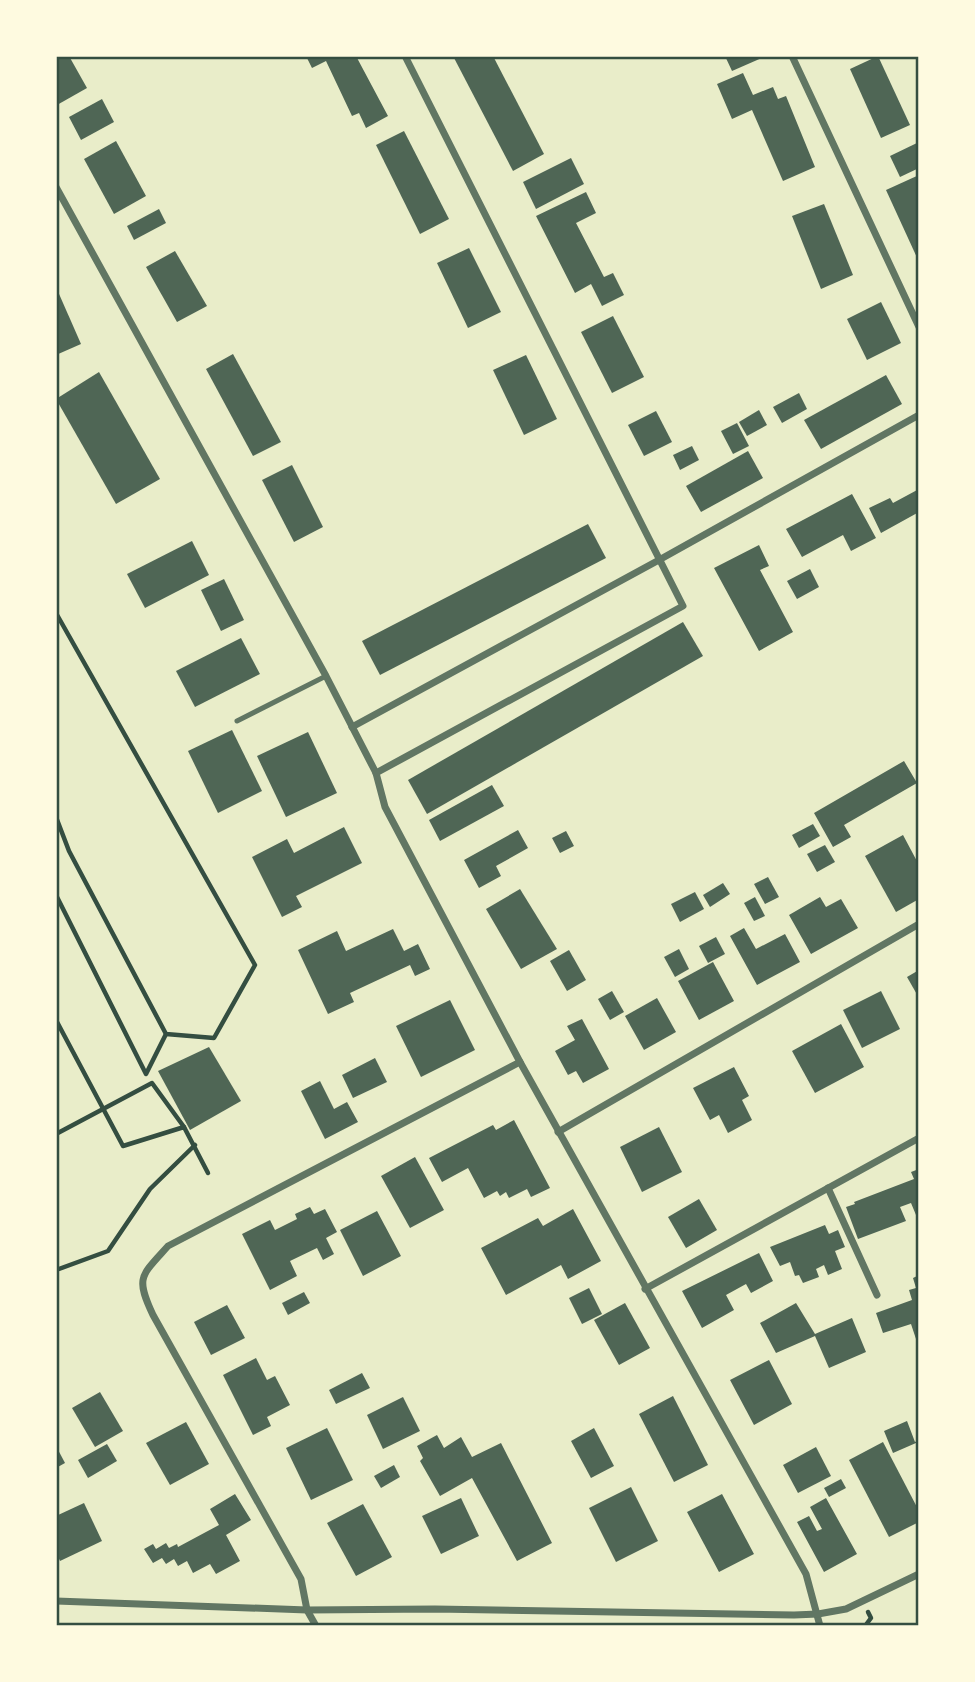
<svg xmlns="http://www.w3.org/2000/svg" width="975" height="1682" font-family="Rubik,sans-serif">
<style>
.building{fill:#4f6655}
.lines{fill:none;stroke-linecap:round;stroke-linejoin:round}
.path{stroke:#344e41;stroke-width:4.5}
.service{stroke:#617663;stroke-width:5}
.minor{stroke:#617663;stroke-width:7}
.neatline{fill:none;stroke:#344e41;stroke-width:2.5}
</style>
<rect width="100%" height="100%" fill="#e9edc9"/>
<g class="building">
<polygon points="56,56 69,56 87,88 57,105"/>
<polygon points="306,56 356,56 388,116 366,128 359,113 352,116 326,61 312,68"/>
<polygon points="453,56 493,56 544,154 513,171"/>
<polygon points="725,56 766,56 732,71"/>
<polygon points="878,56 910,125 881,138 850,69"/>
<polygon points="743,73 753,95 773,87 778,99 786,96 815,167 783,181 752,110 732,119 717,84"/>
<polygon points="102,99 114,122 81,140 69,117"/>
<polygon points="404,131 449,219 420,234 376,145"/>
<polygon points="116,141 146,196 114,214 84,159"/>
<polygon points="919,142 919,168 900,177 890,156"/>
<polygon points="571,158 584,184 536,209 523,182"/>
<polygon points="919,175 919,262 886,190"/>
<polygon points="586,192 596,213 576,223 604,277 613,273 624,295 602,306 591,284 575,293 536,216"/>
<polygon points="824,204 853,275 821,289 792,216"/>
<polygon points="159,209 166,223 134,240 127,226"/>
<polygon points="469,248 501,312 468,328 437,263"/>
<polygon points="175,251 207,306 177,322 146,267"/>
<polygon points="56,287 81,344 56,355"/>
<polygon points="881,302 901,343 867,360 847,319"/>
<polygon points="613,316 644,377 612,393 581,332"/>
<polygon points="233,354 281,442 253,456 206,369"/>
<polygon points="526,355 557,419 524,435 493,370"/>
<polygon points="99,372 160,479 116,504 56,399"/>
<polygon points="886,375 902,404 821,449 804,420"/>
<polygon points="799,393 807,409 782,423 773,407"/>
<polygon points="759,410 767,425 747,436 739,422"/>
<polygon points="656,411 672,442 644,456 628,425"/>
<polygon points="737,423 749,446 733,454 721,431"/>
<polygon points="692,446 699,460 680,470 673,455"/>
<polygon points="748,451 763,478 701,512 686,486"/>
<polygon points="292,465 323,527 294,542 262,480"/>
<polygon points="919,489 919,512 881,533 869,508 890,498 893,503"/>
<polygon points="852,494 876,538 851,551 843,535 802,557 786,529"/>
<polygon points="588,524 606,558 380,675 362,641"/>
<polygon points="192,541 209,575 145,608 127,574"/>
<polygon points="759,545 769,566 760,570 793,632 759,651 714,568"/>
<polygon points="810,569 819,587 797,599 787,581"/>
<polygon points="224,579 244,620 221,631 201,590"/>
<polygon points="683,622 703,656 427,814 408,780"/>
<polygon points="241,638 260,674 195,707 176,671"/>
<polygon points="232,730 262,791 218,813 188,751"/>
<polygon points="308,732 337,793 286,817 257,756"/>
<polygon points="904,761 917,783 844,825 851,837 833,847 814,813"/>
<polygon points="492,785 504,806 440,841 429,820"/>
<polygon points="813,824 820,836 799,848 792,835"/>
<polygon points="344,827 362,863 296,896 302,907 282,917 252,857 287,839 294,853"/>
<polygon points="518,830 528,848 496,866 501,876 479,888 464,860"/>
<polygon points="566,831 574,846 560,853 552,838"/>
<polygon points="903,835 919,865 919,899 896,912 865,856"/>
<polygon points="825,845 835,862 817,872 807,854"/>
<polygon points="768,877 779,897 765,904 754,884"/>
<polygon points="723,883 730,894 710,907 703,895"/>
<polygon points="520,889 557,949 521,969 486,909"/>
<polygon points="695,892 704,909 680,922 671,904"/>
<polygon points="755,897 765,916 754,921 744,903"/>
<polygon points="820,897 826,907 841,899 858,928 811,954 789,915"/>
<polygon points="744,928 756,949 785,934 800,962 757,985 730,936"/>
<polygon points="393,929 404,951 418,944 430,969 415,976 410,965 350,993 354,1002 328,1014 298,950 337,931 346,951"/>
<polygon points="716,937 725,954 708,963 699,946"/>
<polygon points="679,949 689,969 675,977 664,957"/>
<polygon points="569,950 586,980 567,991 550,961"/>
<polygon points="713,962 734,1001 699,1020 678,981"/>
<polygon points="919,970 919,998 907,977"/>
<polygon points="612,991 624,1012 610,1020 598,999"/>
<polygon points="881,991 900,1029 862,1048 843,1010"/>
<polygon points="657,998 676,1032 644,1050 625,1016"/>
<polygon points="450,1000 475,1050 421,1077 396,1026"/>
<polygon points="582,1019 609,1069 583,1083 576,1071 568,1075 555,1051 575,1040 567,1026"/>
<polygon points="841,1024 864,1067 815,1093 792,1051"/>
<polygon points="209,1047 241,1101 190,1130 158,1071"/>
<polygon points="375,1058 387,1082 353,1098 342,1075"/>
<polygon points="734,1067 749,1096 742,1100 752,1120 728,1133 719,1115 710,1120 693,1088"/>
<polygon points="320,1081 334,1109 347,1102 358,1122 325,1139 301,1091"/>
<polygon points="514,1120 550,1188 531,1197 527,1189 509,1198 506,1192 500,1196 497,1191 484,1198 468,1168 442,1182 429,1158 493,1125 496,1130"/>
<polygon points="659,1127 682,1172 642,1192 620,1147"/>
<polygon points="415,1157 444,1210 410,1228 381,1176"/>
<polygon points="919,1169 919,1213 916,1215 911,1203 900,1207 906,1221 858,1239 846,1207 855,1204 854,1202 914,1179 911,1172"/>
<polygon points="699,1199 717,1230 686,1248 668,1217"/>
<polygon points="310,1207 314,1214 325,1209 337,1232 326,1238 334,1254 323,1260 317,1248 290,1261 297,1276 270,1290 242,1234 270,1220 275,1230 297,1219 295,1214"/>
<polygon points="573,1209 601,1261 568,1279 561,1265 506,1295 481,1248 538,1218 543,1226"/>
<polygon points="377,1211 401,1256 363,1276 340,1230"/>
<polygon points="825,1225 829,1234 838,1230 845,1247 835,1251 842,1269 828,1275 824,1265 816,1269 819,1277 803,1283 799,1275 795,1276 790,1262 780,1266 770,1247"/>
<polygon points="759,1253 773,1281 751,1293 746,1284 726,1295 734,1310 702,1328 682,1291"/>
<polygon points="919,1275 918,1293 919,1348 911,1324 883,1333 876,1313 912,1300 909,1290 916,1288 913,1278"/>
<polygon points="589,1288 602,1314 582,1324 569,1298"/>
<polygon points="304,1292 310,1303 288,1315 282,1303"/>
<polygon points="625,1303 650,1348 619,1365 594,1320"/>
<polygon points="796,1303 815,1334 852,1318 866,1352 829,1368 815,1336 776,1353 760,1323"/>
<polygon points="227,1305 245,1338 211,1355 194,1322"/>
<polygon points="256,1358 267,1380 275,1376 290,1405 267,1417 271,1426 253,1435 223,1375"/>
<polygon points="769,1360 792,1404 754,1425 730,1380"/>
<polygon points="362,1373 370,1388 336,1404 329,1390"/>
<polygon points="100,1392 123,1431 95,1447 72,1408"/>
<polygon points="673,1396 708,1465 674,1482 639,1414"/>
<polygon points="403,1397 420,1431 383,1449 367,1415"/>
<polygon points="907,1421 915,1442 919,1440 919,1451 916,1443 893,1453 884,1431"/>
<polygon points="186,1422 209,1464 170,1485 146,1443"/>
<polygon points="327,1428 353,1480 311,1500 286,1448"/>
<polygon points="594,1428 614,1466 591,1478 571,1441"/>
<polygon points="437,1435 444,1448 461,1437 472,1457 501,1443 552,1543 517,1561 472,1478 440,1496 420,1461 423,1458 417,1446"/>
<polygon points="883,1442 919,1511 919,1522 889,1537 849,1460"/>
<polygon points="107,1444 117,1461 88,1478 78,1460"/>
<polygon points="56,1446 65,1463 56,1468"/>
<polygon points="816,1447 831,1476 798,1493 783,1465"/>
<polygon points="394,1465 400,1477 381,1488 374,1476"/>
<polygon points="841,1479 846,1488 829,1497 824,1488"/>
<polygon points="631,1487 658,1541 616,1562 589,1508"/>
<polygon points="235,1494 251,1520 226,1535 240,1561 216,1574 210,1564 193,1573 187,1561 178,1566 174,1559 166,1564 162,1558 153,1563 144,1549 153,1544 156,1549 166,1543 169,1548 177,1544 178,1547 219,1525 210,1509"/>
<polygon points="722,1494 754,1554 719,1572 687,1512"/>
<polygon points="461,1498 479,1536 441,1554 422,1516"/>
<polygon points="826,1498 857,1554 824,1572 797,1522 809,1516 817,1531 822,1529 810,1507"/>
<polygon points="84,1503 102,1541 60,1561 56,1552 56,1516"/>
<polygon points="363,1504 392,1557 356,1576 327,1523"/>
</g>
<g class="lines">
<g class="path">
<polyline points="56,613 255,965 214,1038 166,1034 69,851 56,817"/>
<polyline points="56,895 146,1074 166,1034"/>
<polyline points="56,1020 123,1146 184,1127 208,1173"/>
<polyline points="56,1134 152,1083 184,1127"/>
<polyline points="56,1270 108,1251 150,1189 195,1145"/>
<polyline points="865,1626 871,1618 868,1612"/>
</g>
<polyline class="service" points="237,721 326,676"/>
<g class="minor">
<polyline points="792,56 919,327"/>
<polyline points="56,187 326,676 376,773 385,807 520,1062 806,1574 820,1626"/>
<polyline points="352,727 659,560 919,415"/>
<polyline points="376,773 683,606 405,56"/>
<polyline points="558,1132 919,924"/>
<polyline points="828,1188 877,1295"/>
<polyline points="645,1289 919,1138"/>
<polyline points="56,1601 307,1610 435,1609 794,1615 818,1614 846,1609 919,1574"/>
<path d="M 316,1626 L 307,1610 L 301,1579 L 153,1315 C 135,1277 141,1276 168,1246 L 520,1062"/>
</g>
</g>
<rect width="975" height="1682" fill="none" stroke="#fefae0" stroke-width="116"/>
<rect x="58" y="58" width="859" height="1566" class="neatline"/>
</svg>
